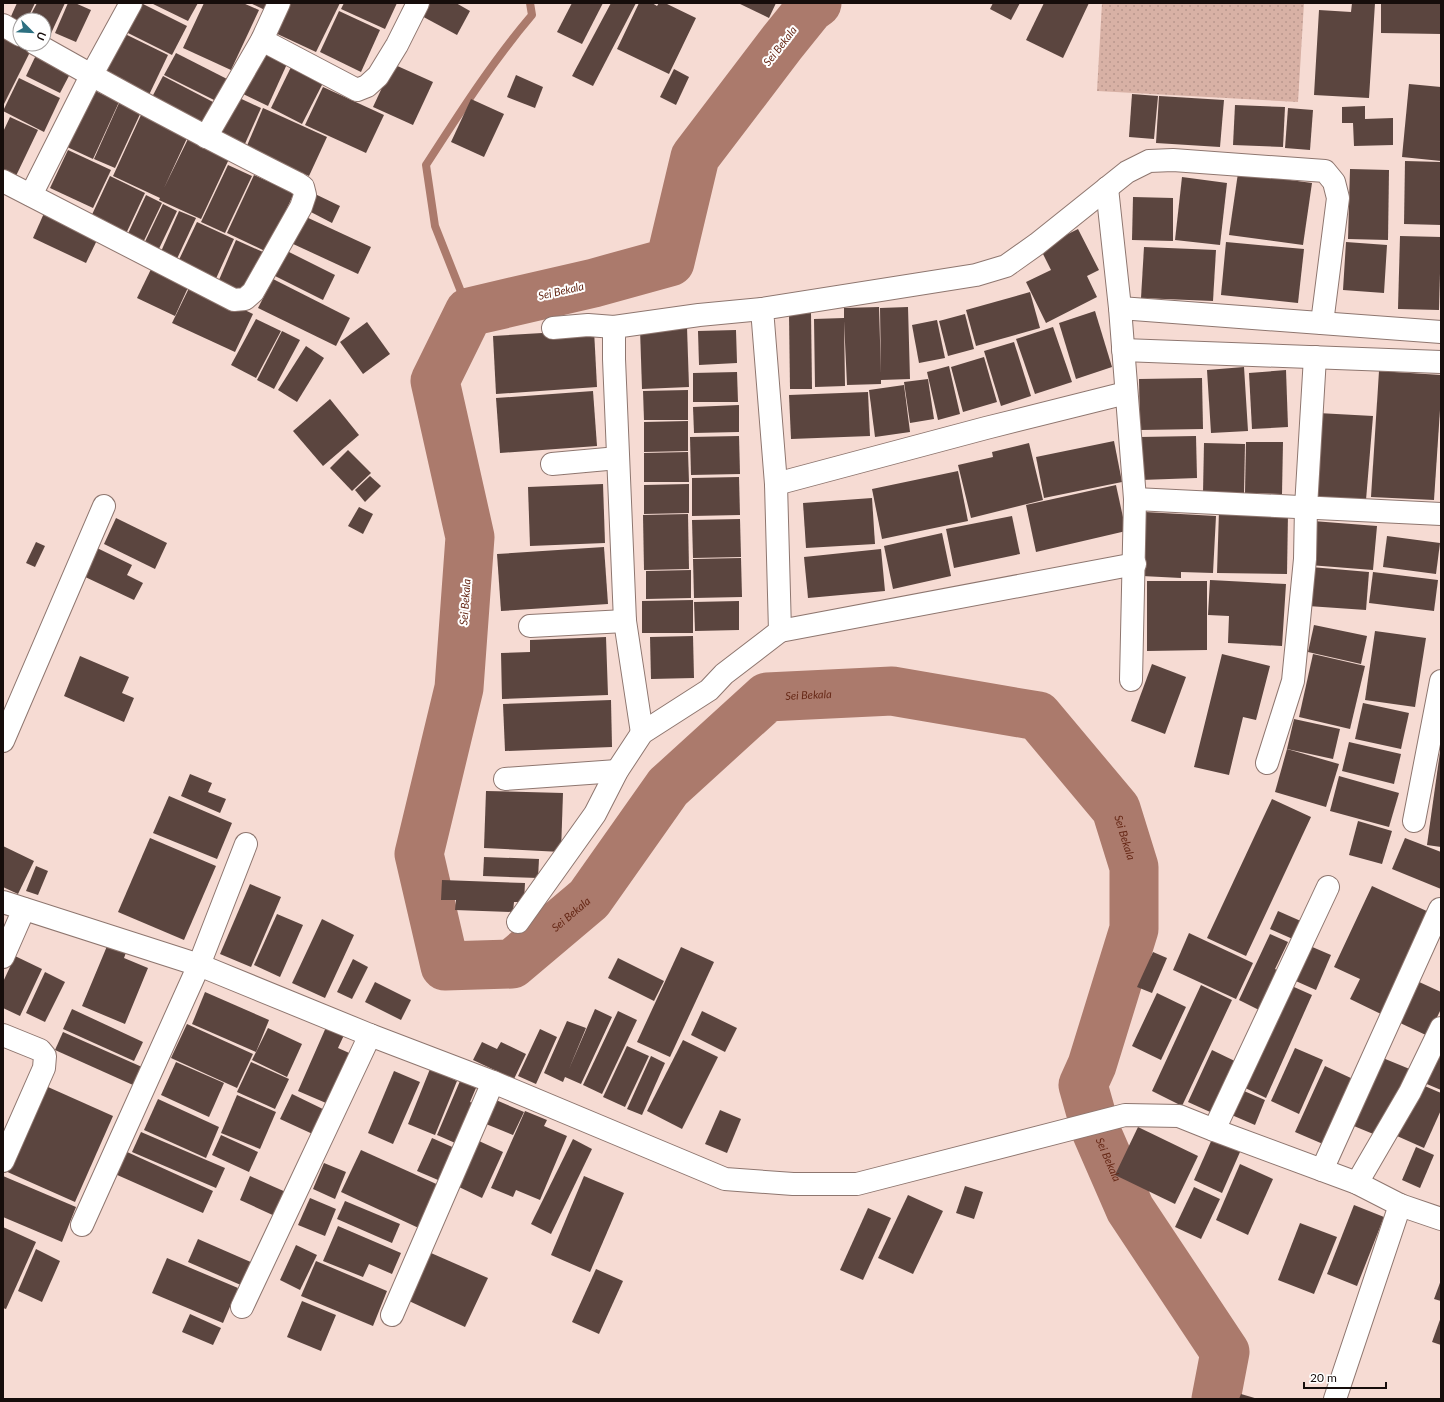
<svg xmlns="http://www.w3.org/2000/svg" width="1444" height="1402" font-family="Lato,sans-serif">
<style>
.grass{fill:url(#grass-dots)}
.lines{fill:none;stroke-linecap:round;stroke-linejoin:round}
.stream{stroke:#ab7a6c;stroke-width:8}
.river{stroke:#ab7a6c;stroke-width:49}
.building{fill:#5b453f}
.minor-casing{stroke:#8e766f;stroke-width:24}
.minor{stroke:#fff;stroke-width:22}
.labels{text-anchor:middle;stroke-width:4;stroke-linejoin:round;paint-order:stroke}
.water-label{font-size:11px;font-style:italic;fill:#662816;stroke:#fff}
</style>
<defs>
<pattern id="grass-dots" width="8" height="8" patternUnits="userSpaceOnUse"><rect width="8" height="8" fill="#d8b1a5"/><path d="M2 2h.1M6 6h.1" fill="none" stroke="#b9978d" stroke-width="1.8" stroke-linecap="round"/></pattern>
</defs>
<rect width="100%" height="100%" fill="#f6dbd3"/>
<polygon class="grass" points="1102,3 1304,3 1298,102 1097,91"/>
<g class="lines">
<path class="stream" d="M 469,312 L 435,226 L 426,165 C 459,114 492,62 532,15 L 530,3"/>
<path class="river" id="s1" d="M 817,3 L 810,8 L 781,44 L 695,157 L 670,262 L 594,283 L 469,312 L 435,381 L 470,537 L 459,688 L 419,854 L 445,966 L 512,964 L 589,899 L 668,787 L 767,697 L 892,691 L 1038,716 L 1116,809 L 1134,867 L 1134,929 L 1092,1065 L 1083,1085 L 1096,1131 L 1130,1209 L 1225,1352 L 1216,1399"/>
</g>
<g class="building">
<polygon points="17,3 35,3 27,20 20,20 20,29 8,23"/>
<polygon points="37,3 65,3 48,40 44,38 44,20 28,20"/>
<polygon points="68,3 75,3 91,10 76,42 55,33"/>
<polygon points="141,3 187,26 172,55 124,31"/>
<polygon points="151,3 198,3 188,21"/>
<polygon points="204,3 243,3 259,10 231,70 183,48"/>
<polygon points="250,3 269,3 265,10"/>
<polygon points="284,3 340,3 316,52 271,31"/>
<polygon points="344,3 397,3 385,29 341,9"/>
<polygon points="424,3 456,3 470,11 457,35 418,14"/>
<polygon points="572,3 603,3 582,44 557,32"/>
<polygon points="611,3 636,3 593,86 572,76"/>
<polygon points="639,3 652,3 657,6 659,3 665,3 696,18 669,74 617,49"/>
<polygon points="738,3 776,3 769,18"/>
<polygon points="993,3 1020,3 1011,20 990,9"/>
<polygon points="1044,3 1089,3 1063,58 1026,40"/>
<polygon points="1352,3 1375,3 1369,98 1314,95 1319,10 1351,12"/>
<polygon points="1381,3 1441,3 1441,34 1381,33"/>
<polygon points="339,11 380,30 361,72 320,52"/>
<polygon points="123,33 168,55 148,97 103,75"/>
<polygon points="3,38 30,52 3,106"/>
<polygon points="259,50 287,64 268,106 239,92"/>
<polygon points="37,53 72,70 60,93 26,76"/>
<polygon points="176,53 229,80 218,102 164,75"/>
<polygon points="293,63 325,79 302,124 271,108"/>
<polygon points="393,64 433,82 413,125 373,107"/>
<polygon points="674,69 689,77 676,105 660,97"/>
<polygon points="516,75 543,87 535,108 507,97"/>
<polygon points="163,76 213,102 200,127 150,101"/>
<polygon points="19,78 60,98 44,132 3,111"/>
<polygon points="1409,84 1441,87 1441,161 1402,157"/>
<polygon points="323,87 384,115 366,153 305,125"/>
<polygon points="91,89 119,102 93,159 65,146"/>
<polygon points="1132,94 1158,96 1154,139 1129,137"/>
<polygon points="233,95 261,108 244,146 216,133"/>
<polygon points="1159,96 1224,100 1220,147 1156,143"/>
<polygon points="471,99 504,114 484,157 451,142"/>
<polygon points="119,103 141,112 115,168 94,159"/>
<polygon points="1235,105 1285,107 1283,147 1233,145"/>
<polygon points="1365,106 1365,119 1393,118 1393,145 1354,146 1353,123 1342,123 1342,107"/>
<polygon points="263,108 327,137 309,176 246,148"/>
<polygon points="1288,108 1313,110 1310,150 1285,148"/>
<polygon points="141,115 188,136 164,188 188,139 229,159 201,219 159,200 160,198 113,176"/>
<polygon points="10,117 38,130 15,178 3,173 3,132"/>
<polygon points="68,150 111,170 93,208 50,188"/>
<polygon points="1405,161 1441,162 1441,225 1404,224"/>
<polygon points="228,165 252,176 225,233 201,222"/>
<polygon points="1350,169 1389,170 1388,240 1348,239"/>
<polygon points="1238,173 1312,183 1303,245 1229,235"/>
<polygon points="254,175 294,193 267,252 227,233"/>
<polygon points="110,176 145,193 124,238 89,221"/>
<polygon points="1182,177 1227,183 1220,245 1175,240"/>
<polygon points="315,194 340,206 332,223 307,210"/>
<polygon points="146,195 162,203 141,247 125,240"/>
<polygon points="1133,197 1173,198 1173,241 1132,240"/>
<polygon points="163,204 177,211 156,255 142,248"/>
<polygon points="45,211 99,236 86,263 33,238"/>
<polygon points="179,211 196,218 175,263 159,256"/>
<polygon points="304,216 371,247 358,274 291,243"/>
<polygon points="197,222 234,239 214,283 176,266"/>
<polygon points="1078,229 1099,270 1087,276 1097,297 1046,323 1026,282 1051,270 1040,248"/>
<polygon points="1400,236 1441,237 1439,310 1398,309"/>
<polygon points="236,240 263,252 243,298 216,287"/>
<polygon points="1226,242 1304,249 1298,303 1221,295"/>
<polygon points="1346,242 1387,245 1384,293 1343,290"/>
<polygon points="1144,247 1216,250 1213,301 1141,298"/>
<polygon points="287,251 335,275 323,300 275,276"/>
<polygon points="154,263 191,281 175,316 137,298"/>
<polygon points="273,279 350,318 336,346 258,308"/>
<polygon points="191,284 253,314 235,352 172,323"/>
<polygon points="1030,292 1040,328 976,346 966,310"/>
<polygon points="879,307 881,374 880,308 908,307 910,379 881,380 881,384 847,385 844,321 845,386 815,387 814,319 844,318 844,308"/>
<polygon points="1095,311 1112,367 1076,379 1059,323"/>
<polygon points="811,313 812,389 790,389 789,314"/>
<polygon points="965,314 974,349 948,356 939,321"/>
<polygon points="256,319 281,331 256,378 231,365"/>
<polygon points="937,320 945,358 919,363 912,325"/>
<polygon points="367,322 390,354 363,374 340,342"/>
<polygon points="687,327 689,387 642,389 640,329"/>
<polygon points="1053,327 1072,382 1035,394 1016,339"/>
<polygon points="594,330 597,387 496,394 493,336"/>
<polygon points="736,330 737,363 699,365 698,331"/>
<polygon points="282,331 300,340 274,389 257,380"/>
<polygon points="1014,342 1031,396 1001,406 984,351"/>
<polygon points="306,346 324,358 297,402 278,390"/>
<polygon points="984,357 997,402 963,412 951,367"/>
<polygon points="949,366 960,414 938,420 927,372"/>
<polygon points="1244,367 1248,431 1211,433 1207,370"/>
<polygon points="1286,370 1288,427 1252,429 1249,373"/>
<polygon points="1379,371 1441,375 1441,395 1434,500 1371,497"/>
<polygon points="737,372 738,402 693,402 693,373"/>
<polygon points="1202,378 1203,429 1140,430 1139,379"/>
<polygon points="928,379 934,419 910,423 904,382"/>
<polygon points="904,385 910,432 875,437 869,390"/>
<polygon points="688,390 688,420 644,420 643,391"/>
<polygon points="593,391 597,446 500,453 496,398"/>
<polygon points="868,392 870,436 791,439 789,395"/>
<polygon points="330,399 359,435 323,466 293,431"/>
<polygon points="739,405 739,432 694,433 693,407"/>
<polygon points="1318,413 1373,416 1366,500 1312,497"/>
<polygon points="688,421 688,451 644,452 644,422"/>
<polygon points="739,436 740,474 691,475 690,437"/>
<polygon points="1196,436 1197,478 1141,480 1140,437"/>
<polygon points="1114,441 1122,482 1044,498 1036,457"/>
<polygon points="1246,442 1283,442 1282,494 1245,493"/>
<polygon points="1029,443 1043,500 971,518 958,465 993,457 992,452"/>
<polygon points="1204,443 1245,444 1244,493 1203,493"/>
<polygon points="348,450 371,473 352,491 330,468"/>
<polygon points="688,452 689,482 644,482 644,453"/>
<polygon points="958,471 968,521 882,539 872,489"/>
<polygon points="370,476 381,486 365,502 355,490"/>
<polygon points="739,477 740,515 692,516 692,478"/>
<polygon points="603,484 605,543 530,546 528,487"/>
<polygon points="689,484 689,513 644,514 644,485"/>
<polygon points="1116,485 1126,531 1036,552 1026,505"/>
<polygon points="872,498 875,544 806,548 803,503"/>
<polygon points="359,507 373,514 363,534 348,526"/>
<polygon points="1219,511 1288,513 1287,574 1217,573"/>
<polygon points="1145,512 1216,516 1213,573 1181,572 1181,578 1142,576"/>
<polygon points="688,514 689,569 644,570 643,515"/>
<polygon points="1012,516 1020,554 954,568 946,529"/>
<polygon points="116,518 167,543 155,569 104,544"/>
<polygon points="740,519 741,557 693,558 692,520"/>
<polygon points="1313,521 1377,526 1373,570 1309,565"/>
<polygon points="942,533 951,576 893,589 884,546"/>
<polygon points="1387,536 1440,543 1436,574 1383,567"/>
<polygon points="36,542 45,546 35,567 26,563"/>
<polygon points="95,547 132,565 127,575 143,583 134,600 81,575"/>
<polygon points="604,547 608,604 501,611 497,554"/>
<polygon points="881,549 885,591 808,598 804,557"/>
<polygon points="741,558 742,597 694,598 693,559"/>
<polygon points="1311,567 1369,572 1366,610 1308,606"/>
<polygon points="691,570 691,598 646,599 646,571"/>
<polygon points="1373,572 1438,580 1434,611 1369,603"/>
<polygon points="1210,580 1286,584 1282,646 1228,643 1229,616 1208,615"/>
<polygon points="1147,581 1207,581 1207,650 1147,651"/>
<polygon points="693,600 693,633 642,633 642,601"/>
<polygon points="739,601 739,630 695,631 694,602"/>
<polygon points="1314,625 1367,636 1361,664 1308,652"/>
<polygon points="1375,631 1426,638 1415,707 1365,700"/>
<polygon points="693,636 694,678 651,679 650,637"/>
<polygon points="606,637 608,695 502,699 501,653 530,652 530,640"/>
<polygon points="1222,654 1270,666 1256,720 1243,717 1229,775 1194,767"/>
<polygon points="1313,654 1365,666 1350,729 1299,717"/>
<polygon points="80,656 129,677 122,693 134,698 124,722 64,696"/>
<polygon points="1152,664 1186,677 1165,734 1131,721"/>
<polygon points="611,700 612,747 505,751 503,704"/>
<polygon points="1363,703 1409,713 1401,749 1355,739"/>
<polygon points="1294,719 1340,729 1333,759 1287,749"/>
<polygon points="1349,742 1401,754 1394,784 1342,771"/>
<polygon points="1287,749 1339,764 1326,807 1275,792"/>
<polygon points="1440,752 1441,752 1441,847 1427,845"/>
<polygon points="190,774 212,783 208,792 226,799 220,813 181,796"/>
<polygon points="1339,776 1399,793 1389,827 1330,811"/>
<polygon points="486,791 563,793 561,852 484,848"/>
<polygon points="169,796 232,823 217,859 153,833"/>
<polygon points="1272,799 1311,817 1246,956 1207,938"/>
<polygon points="1358,821 1392,831 1382,864 1349,855"/>
<polygon points="150,838 216,866 184,940 118,912"/>
<polygon points="1405,838 1441,852 1441,889 1392,869"/>
<polygon points="3,846 34,861 18,894 3,887"/>
<polygon points="484,857 539,859 538,878 483,876"/>
<polygon points="36,866 48,871 38,895 26,891"/>
<polygon points="442,880 525,883 524,902 514,902 513,912 455,910 456,900 441,900"/>
<polygon points="250,884 281,897 251,967 220,954"/>
<polygon points="1372,886 1431,913 1383,1015 1350,999 1360,979 1334,967"/>
<polygon points="1278,911 1303,922 1295,940 1270,929"/>
<polygon points="277,914 303,925 280,977 254,965"/>
<polygon points="322,919 354,935 325,998 292,983"/>
<polygon points="1189,933 1253,963 1236,999 1173,970"/>
<polygon points="1270,934 1288,942 1275,969 1282,973 1263,1012 1239,1000"/>
<polygon points="110,939 128,947 124,958 148,968 125,1024 82,1006"/>
<polygon points="1303,943 1331,955 1316,990 1289,978"/>
<polygon points="681,947 714,962 670,1057 637,1042"/>
<polygon points="1153,952 1167,958 1152,993 1137,987"/>
<polygon points="15,956 42,969 20,1016 3,1008 3,982"/>
<polygon points="618,958 664,981 654,1001 608,978"/>
<polygon points="353,959 368,967 352,999 337,992"/>
<polygon points="45,972 65,982 45,1022 26,1013"/>
<polygon points="1417,981 1441,992 1441,1009 1428,1036 1398,1022"/>
<polygon points="375,982 411,1000 401,1020 365,1002"/>
<polygon points="1285,983 1312,995 1266,1098 1239,1085"/>
<polygon points="1201,985 1232,1000 1182,1106 1152,1091"/>
<polygon points="205,992 269,1020 256,1052 192,1024"/>
<polygon points="1157,993 1186,1007 1161,1060 1132,1046"/>
<polygon points="72,1009 143,1042 134,1061 63,1029"/>
<polygon points="595,1009 612,1017 581,1084 565,1077 563,1082 544,1073 567,1021 586,1028 569,1069"/>
<polygon points="618,1011 637,1020 602,1094 583,1085"/>
<polygon points="702,1011 737,1028 725,1052 691,1035"/>
<polygon points="187,1024 253,1054 237,1088 171,1058"/>
<polygon points="327,1025 345,1033 338,1048 356,1056 333,1106 298,1091"/>
<polygon points="268,1028 302,1044 287,1077 252,1060"/>
<polygon points="540,1029 557,1037 536,1084 518,1076"/>
<polygon points="63,1032 142,1067 133,1085 55,1050"/>
<polygon points="1441,1038 1441,1090 1422,1082"/>
<polygon points="683,1040 718,1057 682,1129 647,1111"/>
<polygon points="482,1042 497,1049 501,1042 526,1054 514,1079 473,1060"/>
<polygon points="627,1046 649,1056 625,1107 603,1097"/>
<polygon points="1295,1048 1323,1060 1299,1114 1271,1101"/>
<polygon points="1212,1050 1243,1065 1219,1116 1188,1102"/>
<polygon points="651,1056 665,1063 642,1115 627,1109"/>
<polygon points="1378,1056 1412,1070 1383,1138 1349,1124"/>
<polygon points="176,1062 224,1083 209,1117 161,1095"/>
<polygon points="251,1062 289,1079 275,1109 237,1092"/>
<polygon points="1325,1066 1353,1079 1323,1144 1295,1132"/>
<polygon points="430,1069 457,1081 435,1135 408,1124"/>
<polygon points="394,1071 420,1082 393,1144 368,1133"/>
<polygon points="460,1081 476,1088 470,1102 479,1106 462,1146 437,1135"/>
<polygon points="39,1083 113,1116 75,1202 3,1170"/>
<polygon points="1420,1084 1441,1093 1441,1110 1424,1148 1397,1136"/>
<polygon points="1237,1088 1265,1100 1255,1125 1227,1113"/>
<polygon points="292,1094 329,1112 317,1136 280,1119"/>
<polygon points="237,1095 276,1112 260,1149 221,1133"/>
<polygon points="158,1099 219,1127 206,1158 144,1130"/>
<polygon points="496,1100 524,1112 513,1135 486,1124"/>
<polygon points="720,1110 741,1119 727,1153 705,1144"/>
<polygon points="525,1111 547,1120 544,1126 567,1136 540,1200 516,1190 513,1197 491,1188"/>
<polygon points="1138,1127 1198,1156 1175,1204 1115,1175"/>
<polygon points="141,1132 225,1168 216,1188 132,1152"/>
<polygon points="221,1135 258,1152 249,1172 212,1155"/>
<polygon points="432,1138 459,1150 445,1183 417,1171"/>
<polygon points="573,1139 592,1149 551,1234 531,1224"/>
<polygon points="1212,1139 1240,1152 1222,1193 1194,1180"/>
<polygon points="479,1141 503,1152 482,1198 459,1187"/>
<polygon points="1416,1147 1434,1155 1420,1188 1402,1180"/>
<polygon points="361,1150 443,1187 423,1230 341,1192"/>
<polygon points="125,1151 213,1191 203,1213 115,1174"/>
<polygon points="324,1163 346,1172 335,1199 313,1189"/>
<polygon points="1240,1164 1273,1179 1248,1235 1216,1220"/>
<polygon points="3,1176 76,1207 62,1242 3,1217"/>
<polygon points="250,1176 288,1193 277,1217 240,1200"/>
<polygon points="584,1176 624,1193 590,1272 551,1255"/>
<polygon points="965,1186 983,1192 974,1219 956,1213"/>
<polygon points="1194,1187 1220,1199 1201,1239 1175,1227"/>
<polygon points="908,1195 943,1211 913,1274 878,1258"/>
<polygon points="310,1198 336,1209 325,1236 298,1225"/>
<polygon points="345,1201 400,1224 392,1243 337,1219"/>
<polygon points="1354,1205 1384,1217 1357,1286 1327,1274"/>
<polygon points="868,1208 891,1218 863,1280 840,1270"/>
<polygon points="1300,1223 1337,1237 1314,1294 1278,1280"/>
<polygon points="338,1226 401,1253 392,1274 369,1264 363,1277 323,1261"/>
<polygon points="3,1227 36,1242 6,1309 3,1308"/>
<polygon points="198,1239 253,1263 243,1286 188,1262"/>
<polygon points="296,1245 317,1255 300,1290 280,1280"/>
<polygon points="36,1249 60,1261 42,1302 18,1291"/>
<polygon points="431,1253 488,1278 465,1327 409,1301"/>
<polygon points="167,1258 238,1288 223,1323 152,1293"/>
<polygon points="316,1261 387,1291 373,1326 301,1296"/>
<polygon points="596,1269 623,1281 599,1334 572,1322"/>
<polygon points="1441,1280 1441,1301 1434,1299"/>
<polygon points="302,1301 336,1315 321,1351 287,1337"/>
<polygon points="190,1314 221,1328 213,1345 182,1332"/>
<polygon points="1441,1317 1441,1345 1432,1342"/>
<polygon points="1241,1394 1258,1399 1239,1399"/>
</g>
<g class="lines">
<defs>
<g id="minor">
<polyline points="3,25 20,35"/>
<polyline points="262,40 357,90 367,86 378,76 397,45 418,3"/>
<polyline points="206,137 262,40 279,3"/>
<path d="M 3,181 L 234,300 L 245,299 L 253,292 L 301,207 L 305,195 L 303,187 L 297,183 C 209,139 122,93 36,44"/>
<polyline points="1107,188 1120,308 1135,499 1131,680"/>
<polyline points="31,195 91,76 131,3"/>
<polyline points="1120,308 1441,332"/>
<polyline points="553,328 588,325 614,327"/>
<polyline points="1123,350 1441,362"/>
<polyline points="552,464 618,458"/>
<polyline points="776,484 986,428 1126,393"/>
<polyline points="1135,499 1441,514"/>
<polyline points="530,626 625,621"/>
<polyline points="780,631 1135,564"/>
<polyline points="642,733 625,621 614,359 614,327 699,315 762,309"/>
<polyline points="3,741 104,506"/>
<polyline points="1267,763 1293,681 1305,559 1306,507 1315,357"/>
<polyline points="505,779 617,771"/>
<polyline points="1414,821 1441,681"/>
<polyline points="3,902 199,965 370,1035 493,1082 725,1179 793,1184 857,1184 1125,1115 1179,1116 1214,1130 1357,1183 1400,1205 1441,1219"/>
<polyline points="518,922 595,814 617,771 642,733 709,690 724,674 780,631 776,484 762,309 976,275 1006,266 1037,244 1127,172 1149,161 1173,160 1325,171 1334,182 1338,198 1322,323"/>
<polyline points="3,957 24,909"/>
<polyline points="3,1035 40,1050 45,1056 44,1068 3,1161"/>
<polyline points="1214,1130 1328,887"/>
<polyline points="1322,1170 1440,909"/>
<polyline points="1357,1183 1410,1092 1441,1028"/>
<polyline points="82,1225 199,965 246,844"/>
<polyline points="242,1307 370,1035"/>
<polyline points="392,1315 493,1082"/>
<polyline points="1335,1399 1400,1205"/>
</g>
</defs>
<use href="#minor" class="minor-casing"/>
<use href="#minor" class="minor"/>
</g>
<g class="labels">
<g class="water-label">
<text transform="translate(780 46) rotate(-52)" y="4">Sei Bekala</text>
<text transform="translate(561 291) rotate(-13)" y="4">Sei Bekala</text>
<text transform="translate(465 602) rotate(-86)" y="4">Sei Bekala</text>
<text dy="4" stroke="none"><textPath href="#s1" startOffset="1666">Sei Bekala</textPath></text>
<text dy="4" stroke="none"><textPath href="#s1" startOffset="2049">Sei Bekala</textPath></text>
<text dy="4" stroke="none"><textPath href="#s1" startOffset="1330">Sei Bekala</textPath></text>
<text dy="4" stroke="none"><textPath href="#s1" startOffset="2385">Sei Bekala</textPath></text>
</g>
</g>
<rect width="1444" height="1402" fill="none" stroke="#160d0b" stroke-width="8"/>
<g transform="translate(32 32) rotate(114)"><circle r="19" fill="#ffffff" stroke="#a29e9d"/>
<path d="M0-3L7 15L0 10L-7 15Z" fill="#2d7081"/>
<text y="-6" font-size="11" font-weight="bold" text-anchor="middle" fill="#160d0b">U</text>
</g>
<path d="M1304 1382v6h82v-6" fill="none" stroke="#160d0b" stroke-width="2"/>
<text x="1310" y="1382" font-size="12" fill="#160d0b" stroke="#ffffff" stroke-width="3" paint-order="stroke">20 m</text>
</svg>
